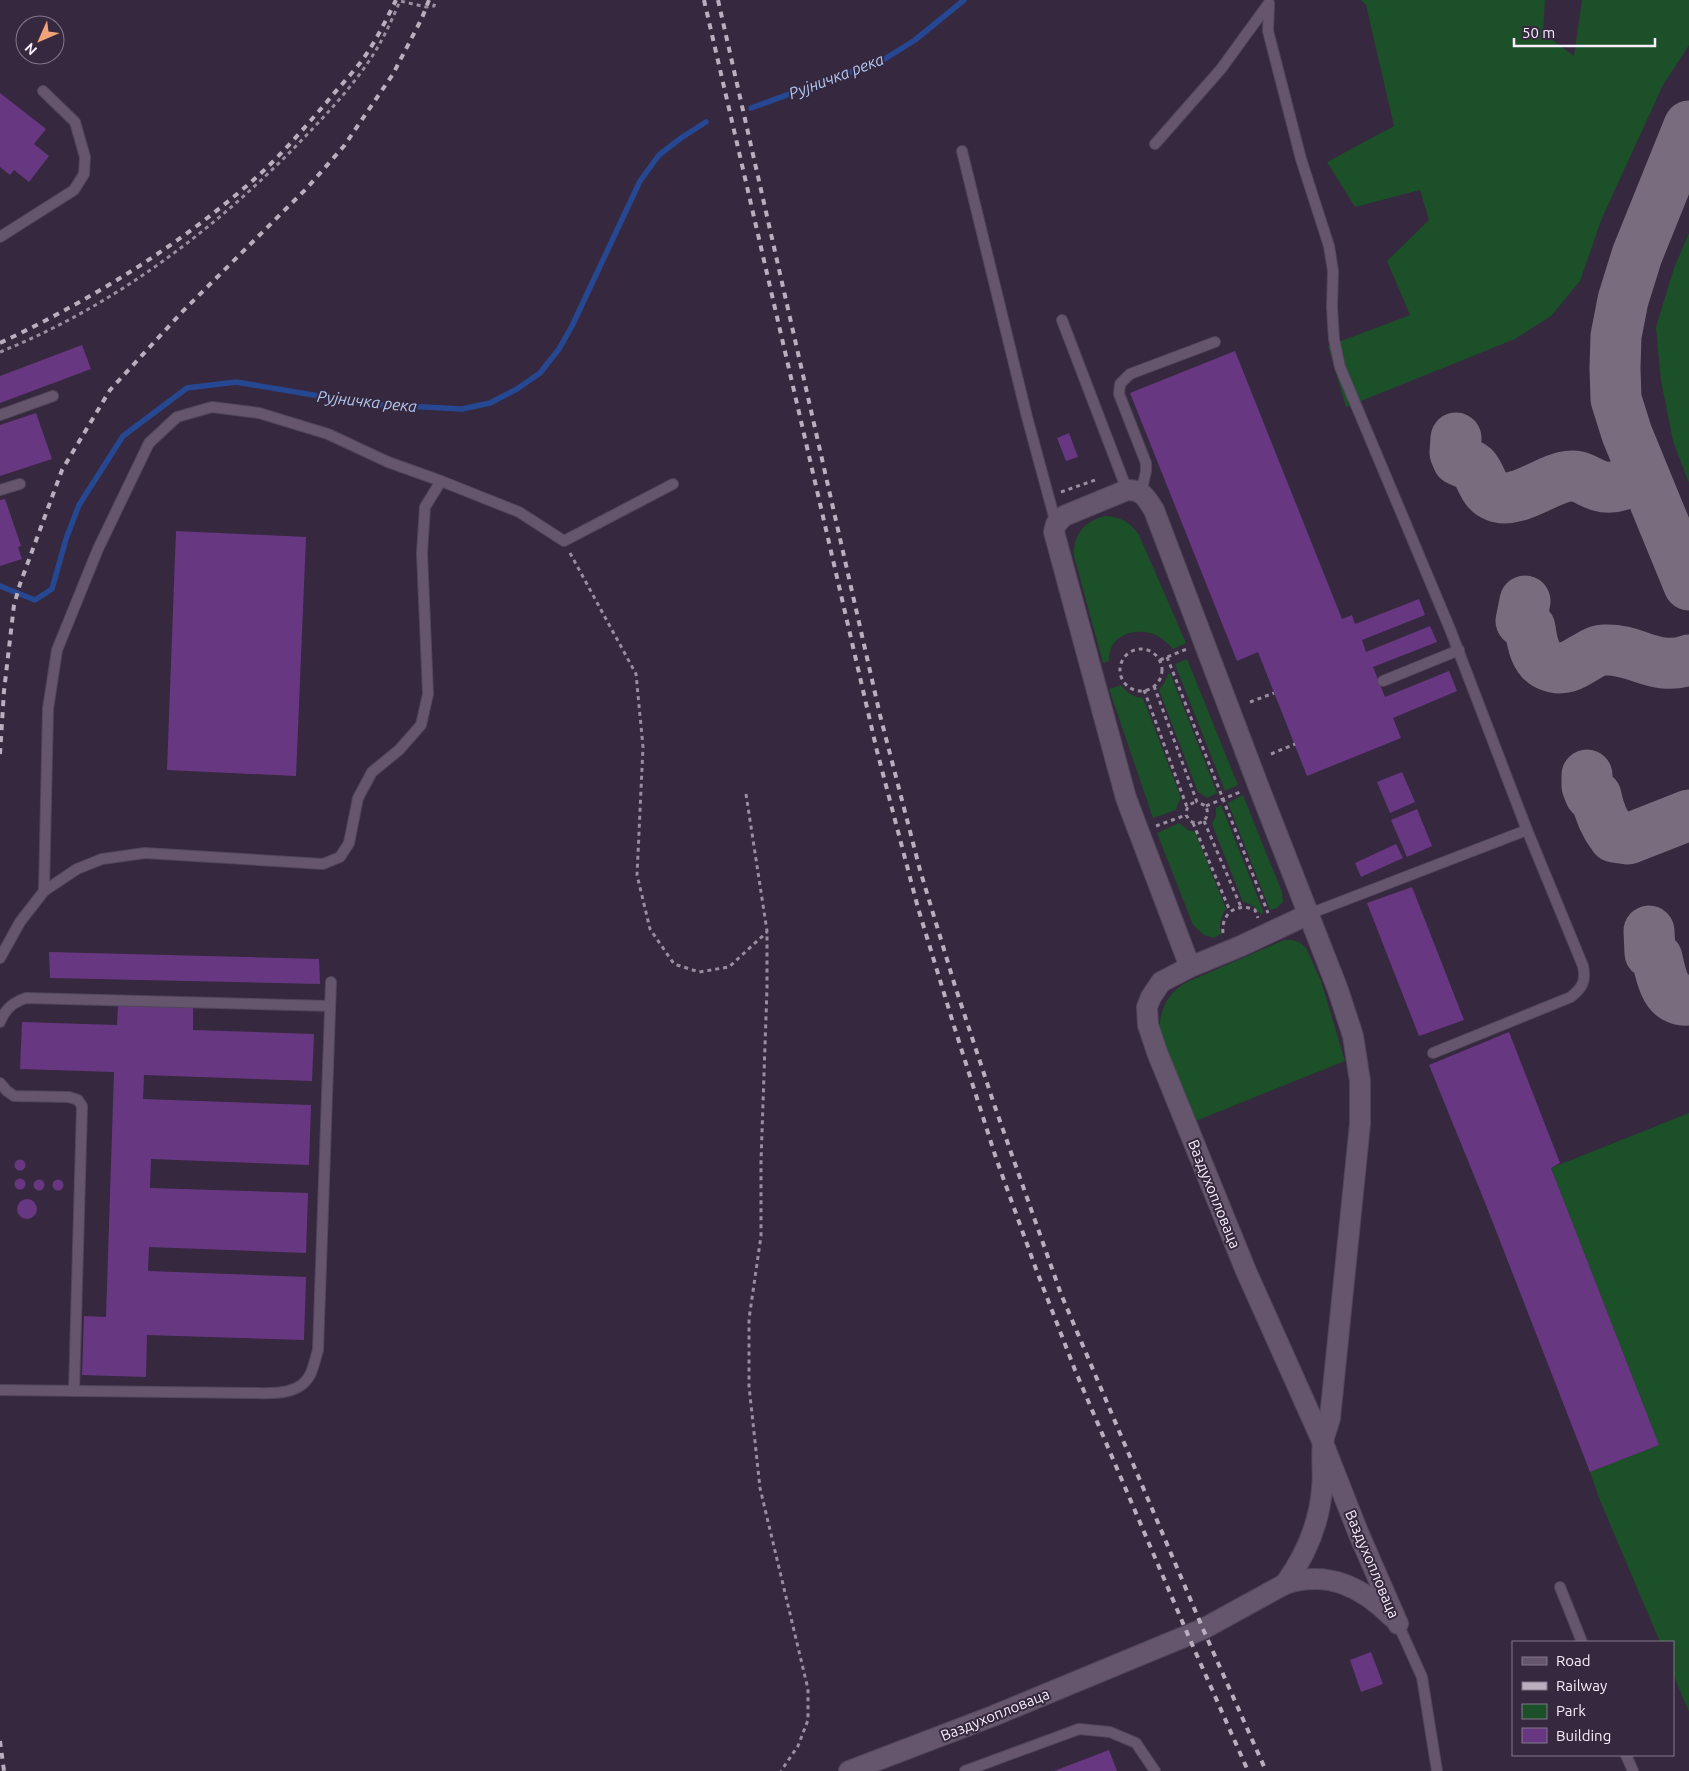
<svg xmlns="http://www.w3.org/2000/svg" width="1689" height="1771" font-family="Ubuntu,sans-serif">
<style>
.green{fill:#1b5028}
.lines{fill:none;stroke-linecap:round;stroke-linejoin:round}
.stream{stroke:#264892;stroke-width:5.5}
.taxiway{stroke:#786c7e;stroke-width:51}
.building{fill:#683782}
.lane-casing{stroke:#514659;stroke-width:12}
.street-casing{stroke:#514659;stroke-width:22}
.path{stroke:#998ea0;stroke-width:3;stroke-dasharray:4 4;stroke-linecap:butt}
.lane{stroke:#65566e;stroke-width:10}
.street{stroke:#65566e;stroke-width:20}
.rail{stroke:#b9afbf;stroke-width:4;stroke-dasharray:6 6;stroke-linecap:butt}
.labels{text-anchor:middle;stroke-width:4;stroke-linejoin:round;paint-order:stroke}
.street-label{font-size:15px;fill:#f7effd;stroke:#36283e}
.water-label{font-size:16px;font-style:italic;fill:#b2c8f1;stroke:#36283e}
</style>
<rect width="100%" height="100%" fill="#36283e"/>
<g class="green">
<polygon points="1361,0 1545,0 1543,33 1574,56 1582,0 1689,0 1689,45 1663,85 1602,218 1580,281 1551,316 1515,339 1346,407 1328,346 1410,315 1387,261 1429,220 1420,190 1355,207 1327,162 1394,126 1366,5"/>
<polygon points="1689,233 1689,483 1673,441 1661,381 1656,327 1674,268"/>
<path d="M 1105,516 C 1121,517 1130,522 1139,535 L 1186,643 L 1173,649 C 1169,644 1164,640 1158,636 C 1137,626 1108,634 1109,661 L 1103,663 L 1074,556 C 1073,535 1084,521 1105,516 Z"/>
<polygon points="1187,659 1238,785 1225,791 1175,664"/>
<polygon points="1170,673 1217,793 1207,798 1198,792 1159,690 1166,680 1168,674"/>
<path d="M 1121,685 C 1127,693 1133,697 1143,698 L 1181,798 L 1177,805 L 1176,810 L 1153,818 L 1109,689 Z"/>
<polygon points="1243,795 1282,892 1283,902 1277,908 1270,910 1228,803"/>
<polygon points="1221,805 1264,913 1261,914 1250,904 1243,902 1212,824 1216,816 1216,808"/>
<path d="M 1179,823 L 1188,830 L 1195,832 L 1226,909 C 1220,916 1219,925 1221,934 L 1214,938 L 1204,935 L 1193,925 L 1157,833 Z"/>
<path d="M 1284,940 L 1293,940 L 1300,943 L 1306,948 L 1321,981 L 1345,1061 L 1193,1122 L 1159,1032 C 1160,1010 1166,995 1185,983 Z"/>
<polygon points="1689,1113 1689,1712 1673,1674 1673,1642 1660,1642 1599,1498 1590,1472 1659,1445 1551,1168"/>
</g>
<g class="lines">
<g class="stream">
<polyline points="751,108 883,60 915,40 964,0"/>
<polyline points="0,586 35,600 52,589 66,539 79,505 123,436 187,388 236,382 367,404 462,409 490,403 517,389 540,373 559,349 572,326 640,181 659,155 681,138 706,122"/>
</g>
<g class="taxiway">
<polyline points="1689,126 1637,255 1623,300 1616,336 1615,368 1616,399 1627,434 1689,585"/>
<path d="M 1456,438 L 1455,453 L 1458,460 C 1463,463 1472,464 1475,469 C 1482,478 1483,491 1495,496 C 1514,505 1545,481 1564,477 C 1581,473 1586,482 1600,486 C 1616,491 1630,481 1643,474"/>
<path d="M 1525,601 L 1521,621 L 1530,628 C 1532,642 1535,661 1550,666 C 1572,675 1586,651 1604,650 C 1636,648 1655,672 1689,660"/>
<path d="M 1587,775 L 1587,786 L 1590,794 L 1596,796 C 1599,812 1604,824 1614,837 L 1628,839 L 1689,815"/>
<path d="M 1649,931 L 1650,953 L 1657,958 C 1661,975 1665,1003 1689,1000"/>
</g>
</g>
<g class="building">
<polygon points="0,93 46,129 34,144 49,156 29,182 14,170 10,175 0,167"/>
<polygon points="82,345 91,369 0,403 0,376"/>
<polygon points="1235,351 1342,619 1352,615 1355,624 1419,599 1425,615 1362,640 1366,652 1430,626 1437,642 1373,667 1385,697 1449,671 1457,691 1393,718 1401,738 1307,776 1258,652 1237,661 1130,393"/>
<polygon points="36,413 52,459 0,476 0,425"/>
<polygon points="1069,433 1078,457 1066,461 1057,438"/>
<polygon points="5,499 21,546 18,547 22,559 0,566 0,500"/>
<polygon points="176,531 306,537 296,776 167,770"/>
<polygon points="1402,772 1415,802 1390,813 1377,782"/>
<polygon points="1417,809 1432,846 1407,857 1391,820"/>
<polygon points="1396,844 1403,858 1361,877 1355,863"/>
<polygon points="1412,887 1464,1020 1419,1036 1367,903"/>
<polygon points="49,952 319,959 320,984 50,978"/>
<polygon points="118,1005 193,1007 193,1030 314,1034 312,1081 144,1075 143,1099 311,1105 309,1165 151,1159 150,1188 308,1193 306,1253 149,1247 148,1271 306,1277 304,1340 147,1335 146,1377 82,1375 84,1316 106,1317 114,1072 20,1069 22,1022 117,1025"/>
<polygon points="1509,1032 1560,1163 1551,1168 1659,1445 1590,1472 1484,1200 1429,1065"/>
<circle cx="20" cy="1165" r="5.5"/>
<circle cx="20" cy="1184" r="5.5"/>
<circle cx="58" cy="1185" r="5.5"/>
<circle cx="39" cy="1185" r="5.5"/>
<circle cx="27" cy="1209" r="10"/>
<polygon points="1371,1652 1383,1684 1361,1692 1350,1660"/>
<polygon points="1109,1750 1117,1771 1054,1771"/>
</g>
<g class="lines">
<defs>
<g id="lane">
<path d="M 1269,4 L 1268,31 L 1301,159 L 1329,246 L 1333,271 L 1332,308 L 1334,339 L 1340,367 L 1450,629 L 1527,830 L 1583,966 C 1586,981 1583,987 1571,997 L 1433,1053"/>
<polyline points="1155,144 1221,69 1269,3"/>
<polyline points="962,151 1027,417 1056,524"/>
<polyline points="0,237 74,190 84,174 85,157 75,122 43,91"/>
<polyline points="1062,320 1127,490"/>
<polyline points="0,415 53,396"/>
<polyline points="0,490 20,484"/>
<polyline points="1141,493 1146,471 1146,463 1119,394 1120,384 1130,374 1215,342"/>
<polyline points="1383,681 1459,650"/>
<polyline points="44,891 48,709 57,650 98,549 149,443 177,417 212,407 259,413 328,434 388,462 441,481 519,512 564,541 673,484"/>
<polyline points="1309,914 1527,830"/>
<polyline points="0,958 20,922 44,891 77,869 102,859 145,853 323,864 340,857 349,843 358,798 372,772 399,750 421,725 428,694 422,553 425,507 441,481"/>
<path d="M 0,1022 C 5,1009 13,1002 26,998 L 330,1006"/>
<polyline points="0,1083 7,1091 14,1096 69,1097 78,1100 82,1106 74,1391"/>
<path d="M 0,1390 L 248,1393 C 270,1393 300,1397 311,1373 C 314,1365 316,1357 318,1350 L 331,982"/>
<polyline points="1560,1587 1582,1642"/>
<polyline points="1398,1624 1422,1677 1437,1771"/>
<polyline points="1626,1755 1633,1771"/>
<polyline points="965,1771 1079,1729 1110,1732 1136,1743 1155,1771"/>
</g>
<g id="street">
<polyline points="1309,914 1241,946 1190,967 1161,982 1151,997 1147,1007 1148,1025 1157,1052 1246,1271 1323,1443 1358,1532 1398,1624"/>
<path d="M 1190,967 L 1126,798 L 1054,532 L 1056,524 L 1064,516 L 1127,490 C 1142,489 1147,499 1154,510 L 1258,785 L 1338,990 L 1353,1036 L 1360,1081 L 1360,1124 L 1330,1418 C 1328,1426 1324,1435 1323,1443 C 1321,1458 1324,1474 1322,1489 C 1319,1525 1306,1555 1285,1584"/>
<path d="M 849,1771 L 993,1716 L 1203,1629 L 1285,1584 C 1328,1570 1362,1587 1392,1617"/>
</g>
</defs>
<use href="#lane" class="lane-casing"/>
<use href="#street" class="street-casing"/>
<g class="path">
<path d="M 0,352 C 112,307 213,231 297,145 C 323,118 348,92 369,61 C 382,42 391,22 400,1 L 426,7 L 434,6 L 436,0"/>
<polyline points="1061,492 1098,479"/>
<polyline points="570,553 636,674 643,747 637,875 650,929 674,964 699,972 729,967 767,932"/>
<circle cx="1141" cy="670" r="21"/>
<polyline points="1167,657 1268,913"/>
<polyline points="1160,660 1187,649"/>
<path d="M 1154,686 L 1197,802 L 1206,806 C 1208,812 1208,816 1204,821 L 1197,824 L 1190,821 L 1186,815 C 1186,807 1190,803 1197,802"/>
<polyline points="1144,690 1187,807"/>
<polyline points="1250,702 1274,693"/>
<polyline points="1271,754 1295,744"/>
<polyline points="746,794 767,931 767,988 761,1161 761,1236 749,1319 749,1386 760,1488 808,1689 808,1720 798,1746 781,1771"/>
<polyline points="1206,806 1240,792"/>
<polyline points="1204,821 1241,907"/>
<polyline points="1193,823 1230,911"/>
<polyline points="1156,826 1186,815"/>
<path d="M 1223,933 C 1221,913 1237,902 1255,910 L 1258,918"/>
</g>
<use href="#lane" class="lane"/>
<use href="#street" class="street"/>
<g class="rail">
<polyline points="704,0 877,751 918,908 954,1026 996,1158 1036,1269 1075,1370 1188,1635 1248,1771"/>
<polyline points="718,0 880,715 920,870 955,986 995,1107 1061,1294 1203,1629 1266,1771"/>
<path d="M 0,343 C 93,299 182,244 259,175 C 283,153 305,127 326,103 C 338,88 352,74 363,59 C 376,41 386,20 396,0"/>
<polyline points="0,754 4,691 14,605 20,584 62,470 110,390 183,311 307,188 344,146 393,74 422,18 429,0"/>
<polyline points="0,1741 4,1771"/>
</g>
</g>
<g class="labels">
<g class="street-label">
<text transform="translate(1214 1194) rotate(68)" y="5">Ваздухопловаца</text>
<text transform="translate(1372 1564) rotate(67)" y="5">Ваздухопловаца</text>
<text transform="translate(995 1715) rotate(-22)" y="5">Ваздухопловаца</text>
</g>
<g class="water-label">
<text transform="translate(836 76) rotate(-21)" y="6">Рујничка река</text>
<text transform="translate(367 401) rotate(6)" y="6">Рујничка река</text>
</g>
</g>
<rect x="1512" y="1641" width="162" height="115" fill="#36283e" stroke="#83788a"/>
<rect x="1522" y="1657" width="25" height="8" fill="#65566e" stroke="#83788a"/>
<text x="1556" y="1666" font-size="15" fill="#f7effd">Road</text>
<rect x="1522" y="1682" width="25" height="8" fill="#b9afbf" stroke="#83788a"/>
<text x="1556" y="1691" font-size="15" fill="#f7effd">Railway</text>
<rect x="1522" y="1704" width="25" height="15" fill="#1b5028" stroke="#83788a"/>
<text x="1556" y="1716" font-size="15" fill="#f7effd">Park</text>
<rect x="1522" y="1728" width="25" height="15" fill="#683782" stroke="#83788a"/>
<text x="1556" y="1741" font-size="15" fill="#f7effd">Building</text>
<g transform="translate(40 40) rotate(225)"><circle r="24" fill="#36283e" stroke="#83788a"/>
<path d="M0-4L9 19L0 12L-9 19Z" fill="#f0a378"/>
<text y="-8" font-size="14" font-weight="bold" text-anchor="middle" fill="#f7effd">N</text>
</g>
<path d="M1514 38v8h141v-8" fill="none" stroke="#f7effd" stroke-width="2.5"/>
<text x="1522" y="38" font-size="15" fill="#f7effd" stroke="#36283e" stroke-width="4" paint-order="stroke">50 m</text>
</svg>
